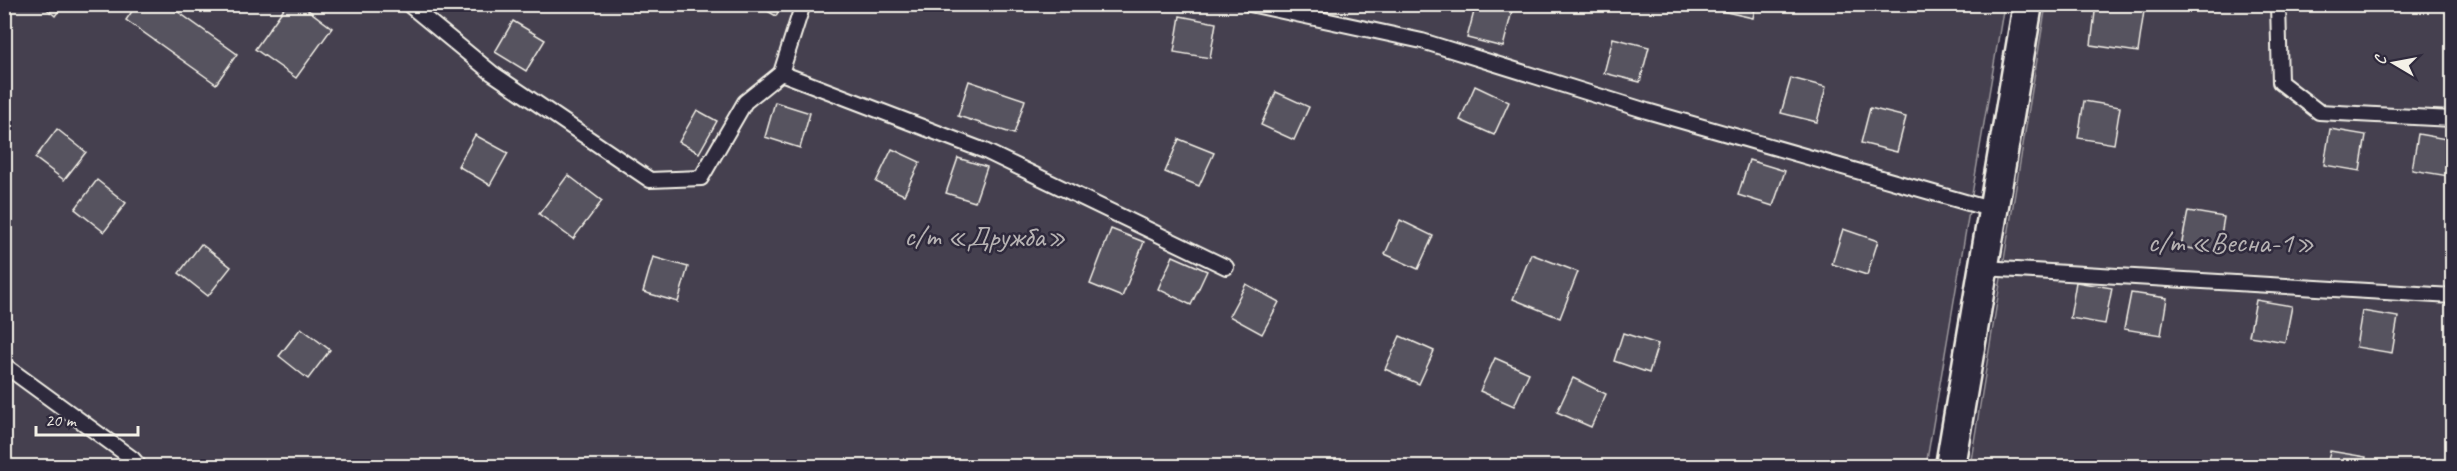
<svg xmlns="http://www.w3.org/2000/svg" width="2457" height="471" font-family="Caveat,sans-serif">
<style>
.green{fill:#454050;stroke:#9c989c;stroke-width:1.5}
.building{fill:#56525f;stroke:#f4f1e8;stroke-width:1.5}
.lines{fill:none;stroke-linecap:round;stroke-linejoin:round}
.service-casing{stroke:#f4f1e8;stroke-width:18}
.minor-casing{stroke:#f4f1e8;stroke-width:33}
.service{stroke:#2f2a3d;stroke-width:14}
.minor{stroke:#2f2a3d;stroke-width:28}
.labels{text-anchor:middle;stroke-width:5;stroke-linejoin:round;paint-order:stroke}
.park-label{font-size:30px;fill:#b7b3b3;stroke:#2f2a3d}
</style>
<rect width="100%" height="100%" fill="#2f2a3d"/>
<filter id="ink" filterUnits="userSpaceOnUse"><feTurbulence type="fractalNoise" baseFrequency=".0167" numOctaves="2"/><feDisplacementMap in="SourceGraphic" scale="12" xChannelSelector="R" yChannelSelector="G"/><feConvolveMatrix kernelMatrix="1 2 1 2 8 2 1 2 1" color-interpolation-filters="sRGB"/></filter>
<g filter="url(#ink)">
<g class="green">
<polygon points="4,5 2004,5 1926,466 5,466"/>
<polygon points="2046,5 2452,5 2452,466 1970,466"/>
</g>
<g class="building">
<polygon points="41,4 64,4 55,16"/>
<polygon points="137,4 167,4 237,54 216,84 126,20"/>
<polygon points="287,4 300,4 332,28 296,78 255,49"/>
<polygon points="755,4 782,4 776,16"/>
<polygon points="1476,4 1485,4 1512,11 1503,47 1467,38"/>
<polygon points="1705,4 1756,4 1753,18 1704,7"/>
<polygon points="2096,4 2145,4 2138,52 2091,45"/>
<polygon points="1180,16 1216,23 1210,58 1174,52"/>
<polygon points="513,21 545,40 526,71 495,52"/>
<polygon points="1613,38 1649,47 1640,82 1604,73"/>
<polygon points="1791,78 1826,87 1817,122 1781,113"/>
<polygon points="969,81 1025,100 1014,134 958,116"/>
<polygon points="1475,86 1509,102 1494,135 1460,120"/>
<polygon points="1276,92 1309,107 1294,140 1261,125"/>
<polygon points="2084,101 2120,107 2114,144 2078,138"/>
<polygon points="775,102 810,113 800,148 765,137"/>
<polygon points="1870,108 1906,117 1897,152 1861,143"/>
<polygon points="697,110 717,121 699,153 679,142"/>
<polygon points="57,129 86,152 64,180 35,158"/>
<polygon points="2330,129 2366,135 2360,171 2324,165"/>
<polygon points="2418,134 2452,140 2448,176 2412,170"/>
<polygon points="475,135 508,153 490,185 458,166"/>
<polygon points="1179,139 1214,153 1199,186 1165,172"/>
<polygon points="892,149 920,162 904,195 876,182"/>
<polygon points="958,158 987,167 975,202 946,193"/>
<polygon points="1749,160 1785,171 1773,206 1738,195"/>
<polygon points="568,175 602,201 573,239 539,214"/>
<polygon points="97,180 126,203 104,232 75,209"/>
<polygon points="2188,211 2224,217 2218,253 2181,247"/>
<polygon points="1400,220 1433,236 1418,269 1385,254"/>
<polygon points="1111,229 1144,242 1122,297 1090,284"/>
<polygon points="1843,229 1878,241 1867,275 1832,264"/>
<polygon points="201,244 231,267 208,296 179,273"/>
<polygon points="1531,254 1578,272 1560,318 1513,299"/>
<polygon points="1173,256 1207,271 1191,305 1158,289"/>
<polygon points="653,257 688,267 678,302 643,292"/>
<polygon points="2076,282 2112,288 2105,324 2070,318"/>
<polygon points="1246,284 1279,302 1262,334 1229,316"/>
<polygon points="2131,293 2167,298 2161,335 2124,329"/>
<polygon points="2256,300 2292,306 2285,342 2249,336"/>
<polygon points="2362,311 2398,317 2392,353 2356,347"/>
<polygon points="301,328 330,350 308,379 279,356"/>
<polygon points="1623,333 1658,344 1649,373 1614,361"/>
<polygon points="1400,336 1434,351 1419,384 1385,369"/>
<polygon points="1495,358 1529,373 1514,406 1480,391"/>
<polygon points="1573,378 1606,394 1591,427 1557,412"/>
<polygon points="2330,451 2366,457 2364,466 2327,466"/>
</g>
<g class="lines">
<defs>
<g id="service">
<polyline points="408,4 492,73 650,180 701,178 745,102 781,73 803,4"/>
<polyline points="1250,4 1422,41 1647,111 1993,210"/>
<polyline points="2278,4 2280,82 2319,112 2452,119"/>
<polyline points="781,73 985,151 1226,267"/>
<polyline points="1984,268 2452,296"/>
<polyline points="4,365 133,459 139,466"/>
</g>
<polyline id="minor" points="1950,466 2028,4"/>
</defs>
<use href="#service" class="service-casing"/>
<use href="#minor" class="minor-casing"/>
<use href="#service" class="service"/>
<use href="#minor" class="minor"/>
</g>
</g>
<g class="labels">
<g class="park-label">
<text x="985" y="246">с/т «Дружба»</text>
<text x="2231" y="252">с/т «Весна-1»</text>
</g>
</g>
<rect width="2457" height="471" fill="none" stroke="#2f2a3d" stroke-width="24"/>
<rect x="12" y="12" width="2433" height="447" fill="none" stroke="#f4f1e8" stroke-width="2" filter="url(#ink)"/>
<g transform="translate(2394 63) rotate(280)" stroke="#2f2a3d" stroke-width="4.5" paint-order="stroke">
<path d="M0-4.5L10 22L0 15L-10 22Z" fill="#f4f1e8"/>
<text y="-9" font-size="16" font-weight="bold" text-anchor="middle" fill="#f4f1e8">С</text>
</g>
<path d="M36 426v9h102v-9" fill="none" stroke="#f4f1e8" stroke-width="3"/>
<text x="45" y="426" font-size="18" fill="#f4f1e8" stroke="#2f2a3d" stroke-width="4.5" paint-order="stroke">20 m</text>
</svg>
